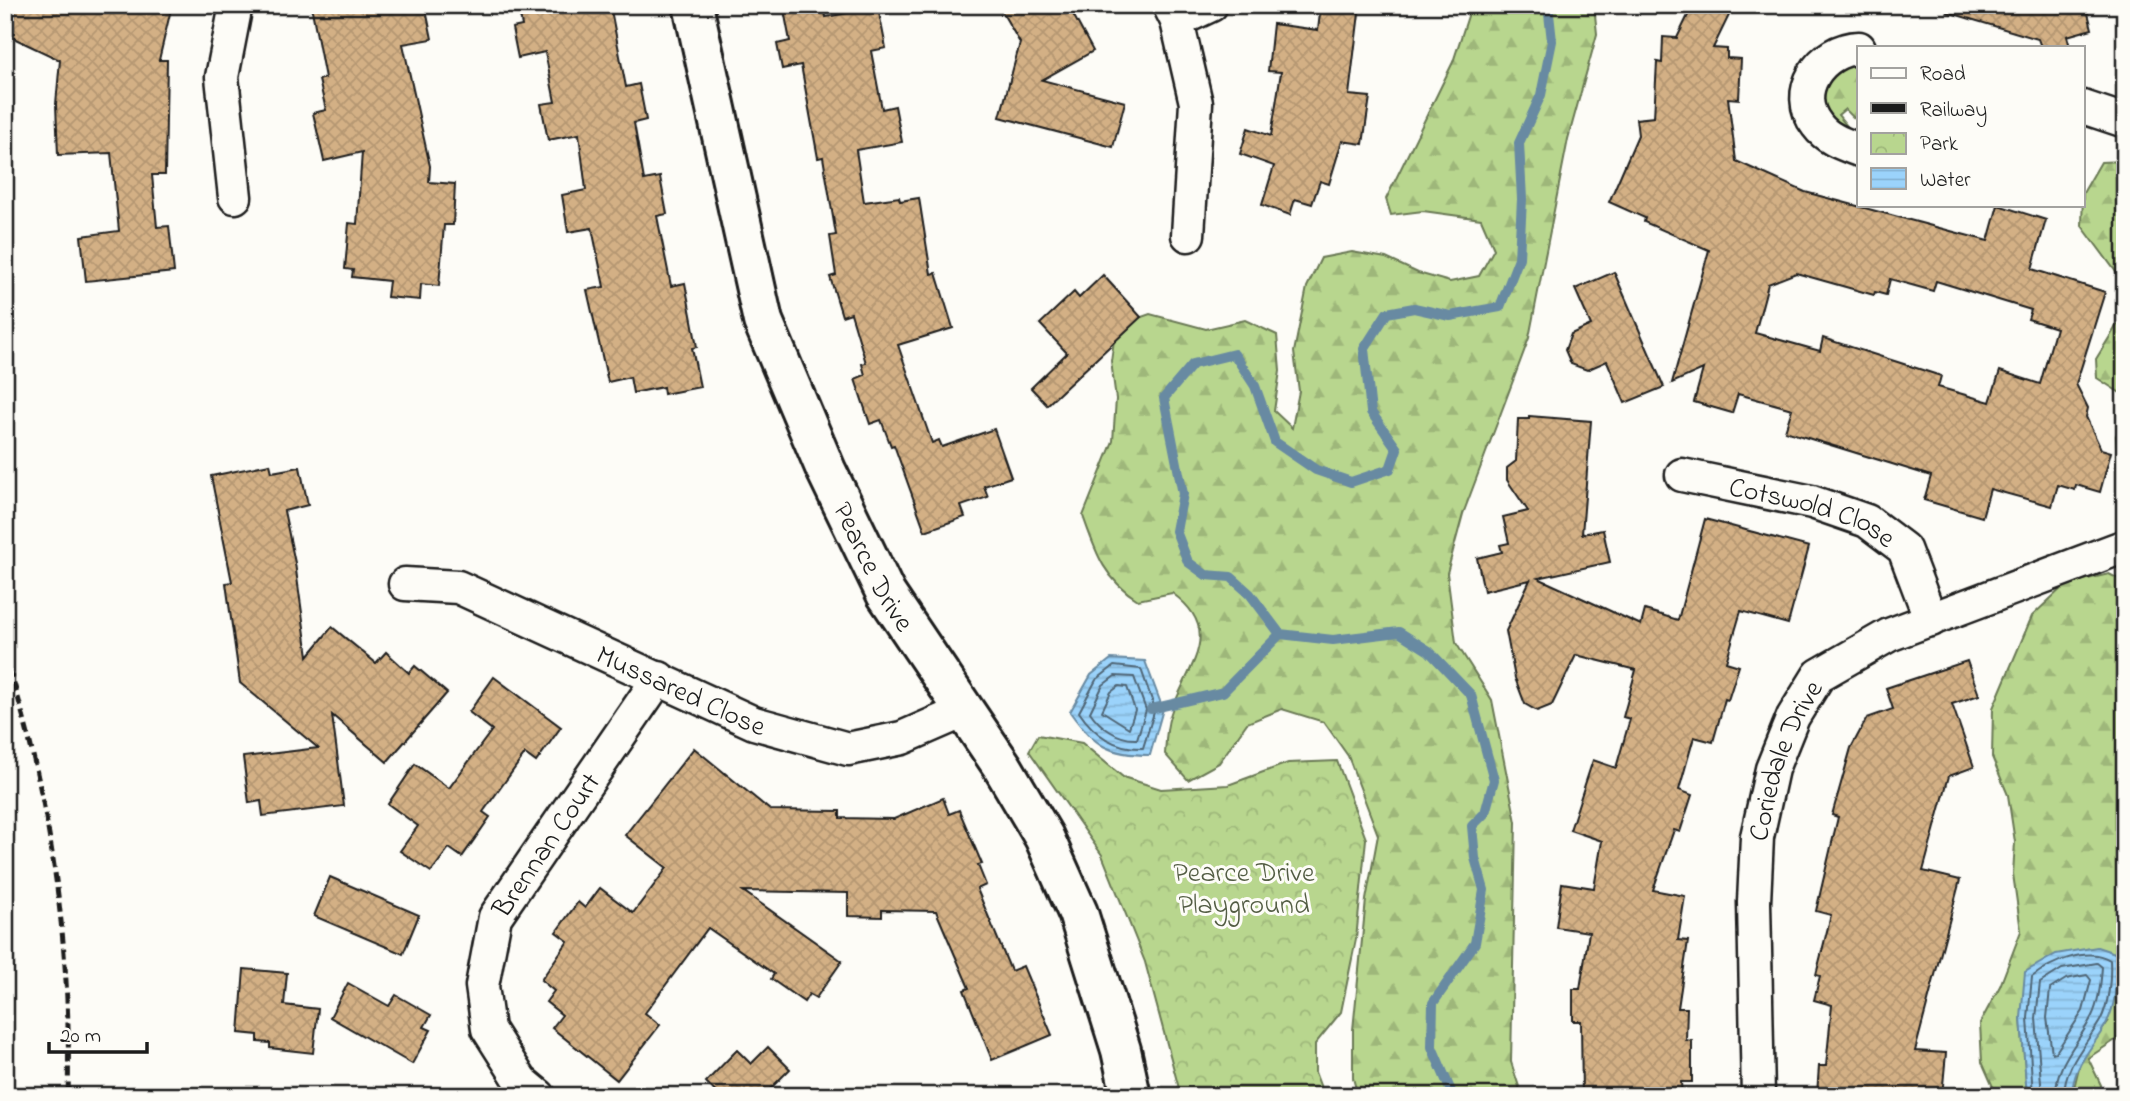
<svg xmlns="http://www.w3.org/2000/svg" width="2130" height="1101" font-family="'Indie Flower',sans-serif">
<style>
.forest{fill:url(#forest-firs);stroke:#6a7955;stroke-width:2}
.park{fill:url(#park-crowns);stroke:#6a7955;stroke-width:2}
.water{fill:url(#water-rules);stroke:#688aa2;stroke-width:2}
.lines{fill:none;stroke-linecap:round;stroke-linejoin:round}
.shore{stroke:#4f6575;stroke-width:2}
.stream{stroke:#688aa2;stroke-width:10}
.building{fill:url(#building-cross-hatch);stroke:#1c1c1c;stroke-width:2;fill-rule:evenodd}
.minor-casing{stroke:#1c1c1c;stroke-width:37}
.tertiary-casing{stroke:#1c1c1c;stroke-width:44}
.minor{stroke:#fdfcf7;stroke-width:32}
.tertiary{stroke:#fdfcf7;stroke-width:38}
.rail{stroke:#1c1c1c;stroke-width:5;stroke-dasharray:10 5;stroke-linecap:butt}
.labels{text-anchor:middle;stroke-width:6;stroke-linejoin:round;paint-order:stroke}
.street-label{font-size:28px;fill:#1c1c1c;stroke:#fdfcf7}
.park-label{font-size:28px;fill:#535d44;stroke:#fdfcf7}
</style>
<defs>
<pattern id="forest-firs" width="22" height="20" patternUnits="userSpaceOnUse" patternTransform="scale(1.75)"><rect width="22" height="20" fill="#b8d68e"/><path d="M5 1l3.5 6h-7zM16 11l3.5 6h-7z" fill="#9eb77a"/></pattern>
<pattern id="park-crowns" width="20" height="18" patternUnits="userSpaceOnUse" patternTransform="scale(1.75)"><rect width="20" height="18" fill="#b8d68e"/><path d="M2 6a3 3 0 1 1 6 0M12 15a3 3 0 1 1 6 0" fill="none" stroke="#9eb77a"/></pattern>
<pattern id="water-rules" width="6" height="5" patternUnits="userSpaceOnUse" patternTransform="scale(1.75)"><rect width="6" height="5" fill="#9bd3fb"/><path d="M0 2.5h6" fill="none" stroke="#85b5d7"/></pattern>
<pattern id="building-cross-hatch" width="8" height="8" patternUnits="userSpaceOnUse" patternTransform="scale(1.75)"><rect width="8" height="8" fill="#d3b085"/><path d="M0 0l8 8M0 8l8-8" fill="none" stroke="#b59772"/></pattern>
</defs>
<rect width="100%" height="100%" fill="#fdfcf7"/>
<filter id="ink" filterUnits="userSpaceOnUse"><feTurbulence type="fractalNoise" baseFrequency=".0143" numOctaves="2"/><feDisplacementMap in="SourceGraphic" scale="14" xChannelSelector="R" yChannelSelector="G"/><feConvolveMatrix kernelMatrix="1 2 1 2 8 2 1 2 1" color-interpolation-filters="sRGB"/></filter>
<g filter="url(#ink)">
<g class="forest">
<path d="M 1465,5 L 1594,5 L 1597,34 L 1568,139 L 1529,338 L 1463,514 L 1447,573 L 1456,643 L 1492,700 L 1516,822 L 1511,1062 L 1522,1096 L 1358,1096 L 1353,1078 L 1353,1030 L 1366,900 L 1378,835 L 1348,756 L 1324,722 L 1282,709 L 1247,723 L 1219,763 L 1188,780 L 1165,754 C 1166,742 1166,728 1170,716 C 1184,669 1228,633 1172,593 L 1138,600 C 1104,579 1096,553 1083,516 L 1113,441 L 1116,399 L 1111,361 L 1116,326 L 1150,314 L 1206,329 L 1245,320 L 1277,335 L 1280,371 L 1274,411 L 1292,428 L 1299,391 L 1294,352 L 1307,287 L 1321,258 L 1352,252 L 1386,258 L 1418,273 L 1450,282 L 1479,276 L 1494,249 L 1481,219 L 1423,211 L 1391,215 L 1386,199 L 1453,62 L 1468,16 Z"/>
<polygon points="1859,59 1859,123 1845,109 1838,115 1855,136 1832,124 1822,106 1822,82 1828,71"/>
<polygon points="2122,161 2125,284 2082,226 2083,193 2101,162"/>
<polygon points="2125,312 2125,396 2097,378 2096,359"/>
<polygon points="2125,418 2125,475 2119,471 2116,436"/>
<polygon points="2109,574 2125,582 2125,1051 2117,1039 2088,1058 2101,1085 2100,1096 2072,1096 2081,1059 2108,1022 2021,1018 2027,1096 1997,1096 1982,1062 1980,1023 2000,986 2021,931 2013,874 2015,842 2008,795 1992,757 1993,708 2032,616 2066,584"/>
</g>
<polygon class="park" points="1038,735 1082,743 1123,777 1161,789 1228,785 1288,763 1337,761 1366,839 1356,939 1341,1012 1315,1044 1315,1072 1324,1096 1181,1096 1145,962 1102,855 1029,751"/>
<g class="water">
<path d="M 1111,659 L 1145,661 L 1163,709 L 1150,755 C 1109,755 1094,746 1070,712 L 1091,675 Z"/>
<path d="M 2097,947 L 2118,954 C 2117,976 2117,1004 2106,1024 C 2093,1048 2072,1066 2072,1096 L 2027,1096 L 2021,1018 L 2025,972 L 2056,954 Z"/>
</g>
<g class="lines">
<g class="shore">
<path d="M 1114,666 L 1141,669 L 1155,709 L 1143,748 C 1115,749 1095,736 1079,712 L 1096,680 Z"/>
<path d="M 1115,676 L 1134,677 L 1146,710 L 1137,739 C 1118,740 1100,727 1090,712 L 1103,685 Z"/>
<polygon points="1119,686 1127,687 1135,710 1129,728 1102,711 1111,692"/>
<polygon points="2087,975 2091,980 2083,1011 2056,1052 2052,1053 2047,1018 2050,989 2066,979"/>
<path d="M 2033,1096 L 2028,1018 L 2032,977 C 2051,962 2087,946 2110,960 C 2111,979 2109,1004 2100,1021 C 2086,1045 2064,1066 2064,1096"/>
<path d="M 2042,1096 L 2036,1018 L 2040,983 L 2062,969 L 2097,963 L 2102,967 C 2101,982 2099,1002 2092,1016 C 2079,1043 2055,1063 2056,1096"/>
</g>
<g class="stream">
<polyline points="1151,709 1223,692 1280,634"/>
<polyline points="1453,1096 1432,1047 1433,1003 1475,943 1484,890 1475,858 1472,826 1485,813 1494,780 1471,695 1429,651 1399,632 1333,640 1280,634 1250,594 1231,577 1206,575 1188,562 1176,531 1183,494 1164,398 1193,364 1234,354 1255,386 1275,442 1316,470 1351,482 1390,469 1397,449 1371,412 1364,349 1387,313 1414,308 1450,316 1500,307 1519,258 1522,199 1519,143 1541,95 1552,41 1548,5"/>
</g>
</g>
<g class="building">
<polygon points="5,5 172,5 159,60 167,60 165,175 152,175 157,227 169,226 174,272 86,281 81,236 119,231 111,153 58,155 56,104 60,60 5,34"/>
<polygon points="311,5 425,5 432,39 403,44 430,166 429,182 455,184 453,225 444,225 439,286 421,284 420,300 387,297 389,281 352,277 353,270 345,269 349,223 357,224 362,152 324,161 313,113 326,110 319,80 325,78"/>
<polygon points="518,5 610,5 626,87 639,84 646,120 634,123 644,180 660,177 667,214 657,216 671,286 685,283 697,347 692,348 700,387 664,394 663,387 633,393 630,377 608,382 587,290 604,287 592,228 568,232 562,195 586,190 579,134 548,140 541,104 555,102 545,52 518,58 512,28 522,26"/>
<polygon points="783,5 823,5 826,17 878,7 886,48 871,51 882,109 895,106 902,142 856,150 864,202 899,197 900,201 919,198 931,274 936,273 953,328 898,345 932,443 939,440 942,447 994,429 1011,477 984,486 988,497 961,506 965,517 925,531 894,445 891,446 881,420 870,424 855,379 865,375 862,364 866,363 851,313 842,316 830,277 836,275 830,236 836,235 823,157 818,158 801,65 782,69 777,44 790,41"/>
<polygon points="998,5 1068,5 1093,51 1042,80 1125,102 1113,147 1000,117 1020,43"/>
<polygon points="1321,5 1360,5 1349,95 1370,97 1363,144 1342,141 1329,184 1320,181 1312,204 1295,199 1290,215 1262,205 1274,166 1240,154 1248,128 1271,136 1281,72 1268,71 1273,24 1318,30"/>
<path d="M 1693,5 L 1734,5 L 1713,48 L 1727,49 L 1727,58 L 1741,59 L 1739,99 L 1728,98 L 1736,161 L 1805,192 L 1988,241 L 1998,205 L 2046,220 L 2032,269 L 2105,292 L 2076,384 L 2088,408 L 2086,417 L 2101,449 L 2111,452 L 2100,492 L 2076,485 L 2075,490 L 2058,485 L 2052,506 L 1990,489 L 1982,517 L 1924,500 L 1931,476 L 1785,431 L 1792,409 L 1738,394 L 1732,413 L 1694,402 L 1703,369 L 1672,383 L 1709,250 L 1644,222 L 1645,218 L 1609,202 L 1638,135 L 1636,119 L 1654,117 L 1657,62 L 1662,63 L 1663,37 L 1677,38 ZM 1796,273 L 1874,295 L 1875,292 L 1886,295 L 1890,279 L 1933,291 L 1936,281 L 2031,310 L 2028,319 L 2056,328 L 2040,384 L 2000,371 L 1990,402 L 1938,387 L 1941,376 L 1823,338 L 1820,351 L 1755,333 L 1768,284 Z"/>
<polygon points="1948,5 2086,5 2092,29 2067,36 2070,47 2041,47 2038,39 1947,12"/>
<polygon points="1614,272 1664,387 1625,403 1607,361 1587,370 1571,364 1565,350 1571,334 1591,325 1575,289"/>
<polygon points="1103,275 1141,317 1047,405 1031,388 1067,353 1040,324 1074,292 1079,298"/>
<polygon points="1529,416 1591,421 1582,534 1603,530 1610,562 1538,578 1641,625 1645,610 1678,620 1705,519 1809,547 1788,624 1741,611 1726,662 1739,666 1728,700 1725,699 1713,742 1694,737 1679,790 1692,795 1680,832 1674,830 1653,890 1685,896 1678,940 1688,941 1678,1008 1687,1008 1686,1040 1692,1041 1692,1082 1681,1082 1682,1096 1582,1096 1581,1021 1573,1021 1573,989 1580,989 1589,932 1556,927 1562,883 1594,888 1602,841 1570,830 1593,760 1616,768 1630,719 1623,717 1636,670 1576,655 1552,705 1537,711 1525,704 1515,678 1506,631 1530,580 1484,591 1477,558 1502,552 1500,545 1509,543 1503,517 1528,511 1507,480 1507,468 1516,461 1518,419 1529,419"/>
<polygon points="270,464 272,472 300,467 308,505 284,511 295,563 308,656 332,627 376,663 386,652 409,673 415,666 447,693 387,762 332,715 344,806 263,816 261,801 249,803 243,757 318,748 240,683 226,583 232,582 211,476"/>
<polygon points="1967,661 1979,695 1952,704 1974,767 1949,776 1923,871 1960,880 1915,1051 1946,1053 1942,1096 1817,1094 1819,1066 1826,1066 1832,1005 1814,1000 1820,976 1816,975 1831,915 1816,911 1838,817 1832,815 1851,748 1867,718 1893,709 1886,688"/>
<polygon points="494,677 561,727 536,762 525,754 483,812 490,817 462,857 449,848 431,872 400,851 418,826 388,804 415,764 449,788 492,730 469,712"/>
<polygon points="694,748 770,810 840,811 840,818 894,819 943,798 949,814 959,810 982,864 978,865 986,885 977,889 1011,971 1023,966 1052,1035 992,1060 964,990 969,988 936,911 882,910 882,917 848,916 848,893 743,891 842,961 816,998 809,994 804,1002 771,979 774,974 708,928 645,1013 660,1025 617,1080 552,1028 562,1015 546,1002 554,991 541,980 568,941 556,932 578,902 585,908 600,888 633,913 667,868 625,835"/>
<polygon points="330,877 419,915 403,954 314,916"/>
<polygon points="244,969 287,973 284,1005 318,1009 313,1053 270,1048 270,1043 258,1042 258,1035 239,1033"/>
<polygon points="348,983 389,1006 396,995 431,1015 424,1027 431,1030 412,1064 330,1017"/>
<polygon points="768,1047 790,1069 763,1096 719,1096 706,1082 737,1050 751,1064"/>
</g>
<g class="lines">
<defs>
<g id="minor">
<polyline points="1169,5 1177,21 1196,103 1188,235"/>
<polyline points="1177,21 1211,5"/>
<path d="M 1859,48 C 1821,49 1791,92 1817,125 C 1827,139 1843,144 1859,150"/>
<polyline points="2083,107 2125,121"/>
<polyline points="235,197 222,77 236,5"/>
<path id="s1" d="M 1682,475 L 1812,502 L 1867,521 L 1904,549 L 1931,620"/>
<path id="s2" d="M 405,584 L 458,587 L 754,723 L 848,749 L 902,738 L 964,711"/>
<path id="s3" d="M 539,1096 L 521,1081 L 488,1029 L 482,986 L 495,917 L 659,678"/>
<path id="s4" d="M 1758,1096 L 1754,902 L 1757,837 L 1772,769 L 1793,717 L 1819,675 L 1889,635 L 2125,546"/>
</g>
<g id="tertiary">
<path id="s5" d="M 693,5 L 763,321 L 826,470 L 886,594 L 1002,766 L 1044,837 L 1078,913 L 1121,1050 L 1131,1096"/>
</g>
</defs>
<use href="#minor" class="minor-casing"/>
<use href="#tertiary" class="tertiary-casing"/>
<use href="#minor" class="minor"/>
<use href="#tertiary" class="tertiary"/>
<path class="rail" d="M 5,654 C 50,795 72,947 68,1096"/>
</g>
</g>
<g class="labels">
<g class="street-label">
<text dy="10" stroke="none"><textPath href="#s1" startOffset="136">Cotswold Close</textPath></text>
<text dy="10" stroke="none"><textPath href="#s5" startOffset="593">Pearce Drive</textPath></text>
<text dy="10" stroke="none"><textPath href="#s2" startOffset="299">Mussared Close</textPath></text>
<text dy="10" stroke="none"><textPath href="#s4" startOffset="341">Coriedale Drive</textPath></text>
<text dy="10" stroke="none"><textPath href="#s3" startOffset="287">Brennan Court</textPath></text>
</g>
<g class="park-label">
<text x="1244" y="881">Pearce Drive<tspan x="1244" dy="32">Playground</tspan></text>
</g>
</g>
<rect width="2130" height="1101" fill="none" stroke="#fdfcf7" stroke-width="28"/>
<rect x="14" y="14" width="2102" height="1073" fill="none" stroke="#1c1c1c" stroke-width="2.5" filter="url(#ink)"/>
<rect x="1857" y="46" width="228" height="161" fill="#fdfcf7" stroke="#a3a29f" stroke-width="2"/>
<rect x="1871" y="68" width="35" height="10" fill="#fdfcf7" stroke="#a3a29f" stroke-width="2"/>
<text x="1920" y="80" font-size="21" fill="#1c1c1c">Road</text>
<rect x="1871" y="103" width="35" height="10" fill="#1c1c1c" stroke="#a3a29f" stroke-width="2"/>
<text x="1920" y="116" font-size="21" fill="#1c1c1c">Railway</text>
<rect x="1871" y="133" width="35" height="21" fill="url(#park-crowns)" stroke="#a3a29f" stroke-width="2"/>
<text x="1920" y="150" font-size="21" fill="#1c1c1c">Park</text>
<rect x="1871" y="168" width="35" height="21" fill="url(#water-rules)" stroke="#a3a29f" stroke-width="2"/>
<text x="1920" y="186" font-size="21" fill="#1c1c1c">Water</text>
<path d="M49 1042v10h98v-10" fill="none" stroke="#1c1c1c" stroke-width="3.5"/>
<text x="60" y="1042" font-size="21" fill="#1c1c1c" stroke="#fdfcf7" stroke-width="5" paint-order="stroke">20 m</text>
</svg>
